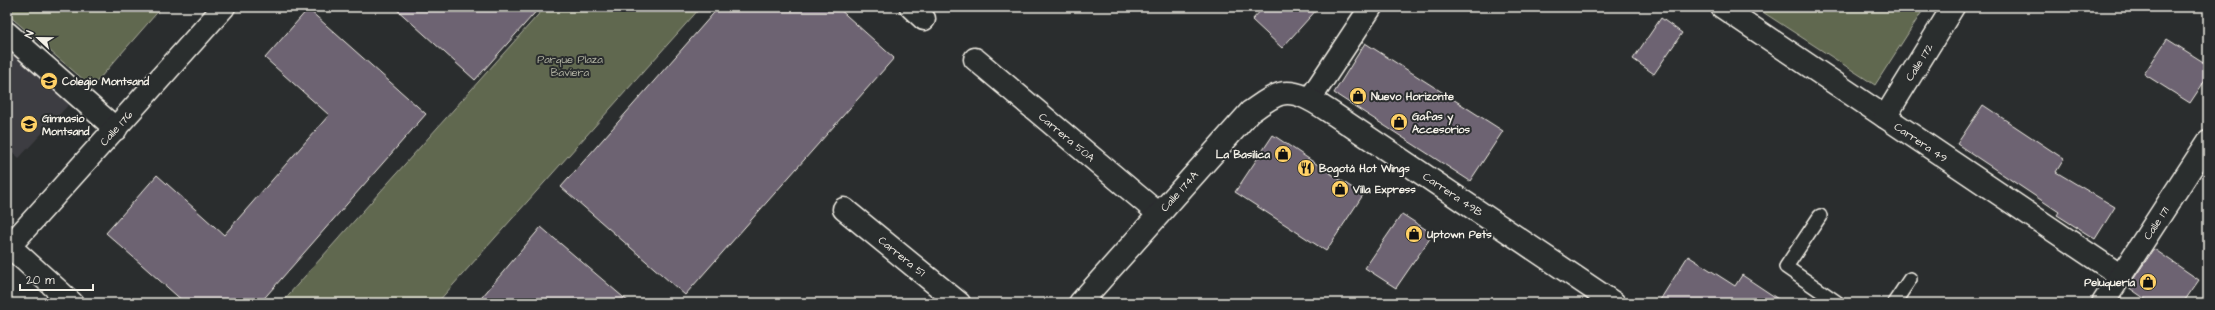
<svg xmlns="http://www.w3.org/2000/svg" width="2215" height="310" font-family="'Architects Daughter',sans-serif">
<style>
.built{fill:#3e3d42}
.green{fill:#61684f;stroke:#aaac9c}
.building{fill:#6d6372;stroke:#f4f1e8}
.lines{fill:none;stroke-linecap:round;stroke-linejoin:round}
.lane-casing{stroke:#f4f1e8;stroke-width:16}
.street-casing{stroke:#f4f1e8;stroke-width:25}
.secondary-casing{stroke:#f4f1e8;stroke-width:25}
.lane{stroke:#2a2d2e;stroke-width:13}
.street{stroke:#2a2d2e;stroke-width:22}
.secondary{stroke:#2a2d2e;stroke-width:22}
.labels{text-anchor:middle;stroke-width:4;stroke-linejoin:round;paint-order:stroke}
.park-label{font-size:11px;fill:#b2b3a3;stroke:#2a2d2e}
.street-label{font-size:11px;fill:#f4f1e8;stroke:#2a2d2e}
.poi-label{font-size:11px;font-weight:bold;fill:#f4f1e8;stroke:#2a2d2e;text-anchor:start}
</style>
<rect width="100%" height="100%" fill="#2a2d2e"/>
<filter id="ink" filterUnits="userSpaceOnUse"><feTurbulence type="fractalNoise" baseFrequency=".025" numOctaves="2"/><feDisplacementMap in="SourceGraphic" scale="8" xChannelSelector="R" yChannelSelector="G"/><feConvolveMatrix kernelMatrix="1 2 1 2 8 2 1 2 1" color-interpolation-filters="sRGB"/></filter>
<g filter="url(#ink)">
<polygon class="built" points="17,52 72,101 19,158 7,147 7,64"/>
<g class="green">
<polygon points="7,7 162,7 92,87 7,14"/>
<polygon points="545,7 701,7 437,303 281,303"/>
<polygon points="1755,7 1925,7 1875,85"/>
</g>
<g class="building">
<polygon points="394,7 540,7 475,80"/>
<polygon points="719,7 837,7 894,58 685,295 561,187"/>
<polygon points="1264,7 1319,7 1282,48 1252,20"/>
<polygon points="308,9 426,114 260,303 185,303 106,233 157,175 224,235 329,115 265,58"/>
<polygon points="1661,18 1682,33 1654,74 1633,59"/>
<polygon points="2167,39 2208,65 2208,76 2190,103 2144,74"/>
<polygon points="1365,43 1503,131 1470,181 1334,93"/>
<polygon points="1983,105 2064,159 2056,172 2115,207 2095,239 2057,215 2059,212 1957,144"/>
<polygon points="1273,135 1363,195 1326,251 1235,192"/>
<polygon points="1402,214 1433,234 1396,288 1365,268"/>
<polygon points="541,227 630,303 477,303"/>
<polygon points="2154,249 2199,280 2183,303 2151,303 2128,287"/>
<polygon points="1688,256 1735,286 1742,275 1784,303 1658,303"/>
</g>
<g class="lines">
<defs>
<g id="lane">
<polyline points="1820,216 1786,267 1838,303"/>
<polyline points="1894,303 1910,279"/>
</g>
<g id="street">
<polyline points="911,7 924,19"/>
<polyline points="1722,7 2121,276"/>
<polyline points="7,33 116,129"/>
<polyline points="975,59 1159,214"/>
<polyline points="1310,99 1371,7"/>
<polyline points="1885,117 1953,7"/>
<polyline points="844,209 959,303"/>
<polyline points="2103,303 2208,142"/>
</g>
<g id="secondary">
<polyline points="7,244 72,303"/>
<polyline points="7,249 224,7"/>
<path d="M 1080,303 L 1250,112 C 1259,106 1270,97 1280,94 C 1299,89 1319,105 1335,115 L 1614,303"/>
</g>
</defs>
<use href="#lane" class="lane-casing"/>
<use href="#street" class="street-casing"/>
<use href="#secondary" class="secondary-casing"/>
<use href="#lane" class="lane"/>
<use href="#street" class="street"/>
<use href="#secondary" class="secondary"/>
</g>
</g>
<defs>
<symbol id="school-disc" viewBox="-11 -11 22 22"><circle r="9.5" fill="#ffd166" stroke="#2a2d2e"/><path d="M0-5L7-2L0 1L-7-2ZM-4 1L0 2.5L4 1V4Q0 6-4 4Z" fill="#111"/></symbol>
<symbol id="shop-disc" viewBox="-11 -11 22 22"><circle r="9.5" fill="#ffd166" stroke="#2a2d2e"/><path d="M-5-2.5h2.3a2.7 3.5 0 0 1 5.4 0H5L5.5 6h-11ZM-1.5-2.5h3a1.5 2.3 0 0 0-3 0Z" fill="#111"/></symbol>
<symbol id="university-disc" viewBox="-11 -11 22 22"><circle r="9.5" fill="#ffd166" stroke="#2a2d2e"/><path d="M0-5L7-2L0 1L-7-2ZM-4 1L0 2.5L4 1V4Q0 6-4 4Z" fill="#111"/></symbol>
<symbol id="restaurant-disc" viewBox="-11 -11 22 22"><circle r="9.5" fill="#ffd166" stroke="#2a2d2e"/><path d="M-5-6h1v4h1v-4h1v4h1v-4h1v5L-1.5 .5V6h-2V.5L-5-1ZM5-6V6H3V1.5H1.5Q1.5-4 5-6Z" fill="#111"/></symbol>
</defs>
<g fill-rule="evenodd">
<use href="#school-disc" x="39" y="71" width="20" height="20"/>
<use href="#shop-disc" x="1348" y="86" width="20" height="20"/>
<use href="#shop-disc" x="1389" y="112" width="20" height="20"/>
<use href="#university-disc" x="19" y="114" width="20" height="20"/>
<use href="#shop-disc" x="1273" y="144" width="20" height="20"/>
<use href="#restaurant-disc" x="1296" y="158" width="20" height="20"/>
<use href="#shop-disc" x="1330" y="179" width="20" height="20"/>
<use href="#shop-disc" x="1404" y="224" width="20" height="20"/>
<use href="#shop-disc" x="2138" y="272" width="20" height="20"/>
</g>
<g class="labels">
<g class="park-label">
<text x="570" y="63">Parque Plaza<tspan x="570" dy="13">Baviera</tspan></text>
</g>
<g class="street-label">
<text transform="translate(1919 62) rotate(-58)" y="4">Calle 172</text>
<text transform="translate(116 128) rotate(-48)" y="4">Calle 176</text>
<text transform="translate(1067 137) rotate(40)" y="4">Carrera 50A</text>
<text transform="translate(1921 142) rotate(34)" y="4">Carrera 49</text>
<text transform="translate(1179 191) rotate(-48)" y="4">Calle 174A</text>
<text transform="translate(1453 194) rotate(34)" y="4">Carrera 49B</text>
<text transform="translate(2156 223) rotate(-57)" y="4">Calle 171</text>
<text transform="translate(902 256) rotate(39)" y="4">Carrera 51</text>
</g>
<g class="poi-label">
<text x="62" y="85">Colegio Montsand</text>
<text x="1371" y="100">Nuevo Horizonte</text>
<text x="1412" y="120">Gafas y<tspan x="1412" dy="13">Accesorios</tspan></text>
<text x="42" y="122">Gimnasio<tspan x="42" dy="13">Montsand</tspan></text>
<text x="1270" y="158" text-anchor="end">La Basilica</text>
<text x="1319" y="172">Bogotá Hot Wings</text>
<text x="1353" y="193">Villa Express</text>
<text x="1427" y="238">Uptown Pets</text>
<text x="2135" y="286" text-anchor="end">Peluquería</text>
</g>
</g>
<rect width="2215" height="310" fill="none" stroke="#2a2d2e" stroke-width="24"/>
<rect x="12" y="12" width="2191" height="286" fill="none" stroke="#f4f1e8" stroke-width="1.5" filter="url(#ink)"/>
<g transform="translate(38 38) rotate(292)" stroke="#2a2d2e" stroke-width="3" paint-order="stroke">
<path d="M0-3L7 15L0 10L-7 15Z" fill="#f4f1e8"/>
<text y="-6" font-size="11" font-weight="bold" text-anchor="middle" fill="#f4f1e8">N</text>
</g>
<path d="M20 284v6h73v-6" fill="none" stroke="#f4f1e8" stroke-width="2"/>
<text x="26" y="284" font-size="12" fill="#f4f1e8" stroke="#2a2d2e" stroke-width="3" paint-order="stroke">20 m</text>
</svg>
